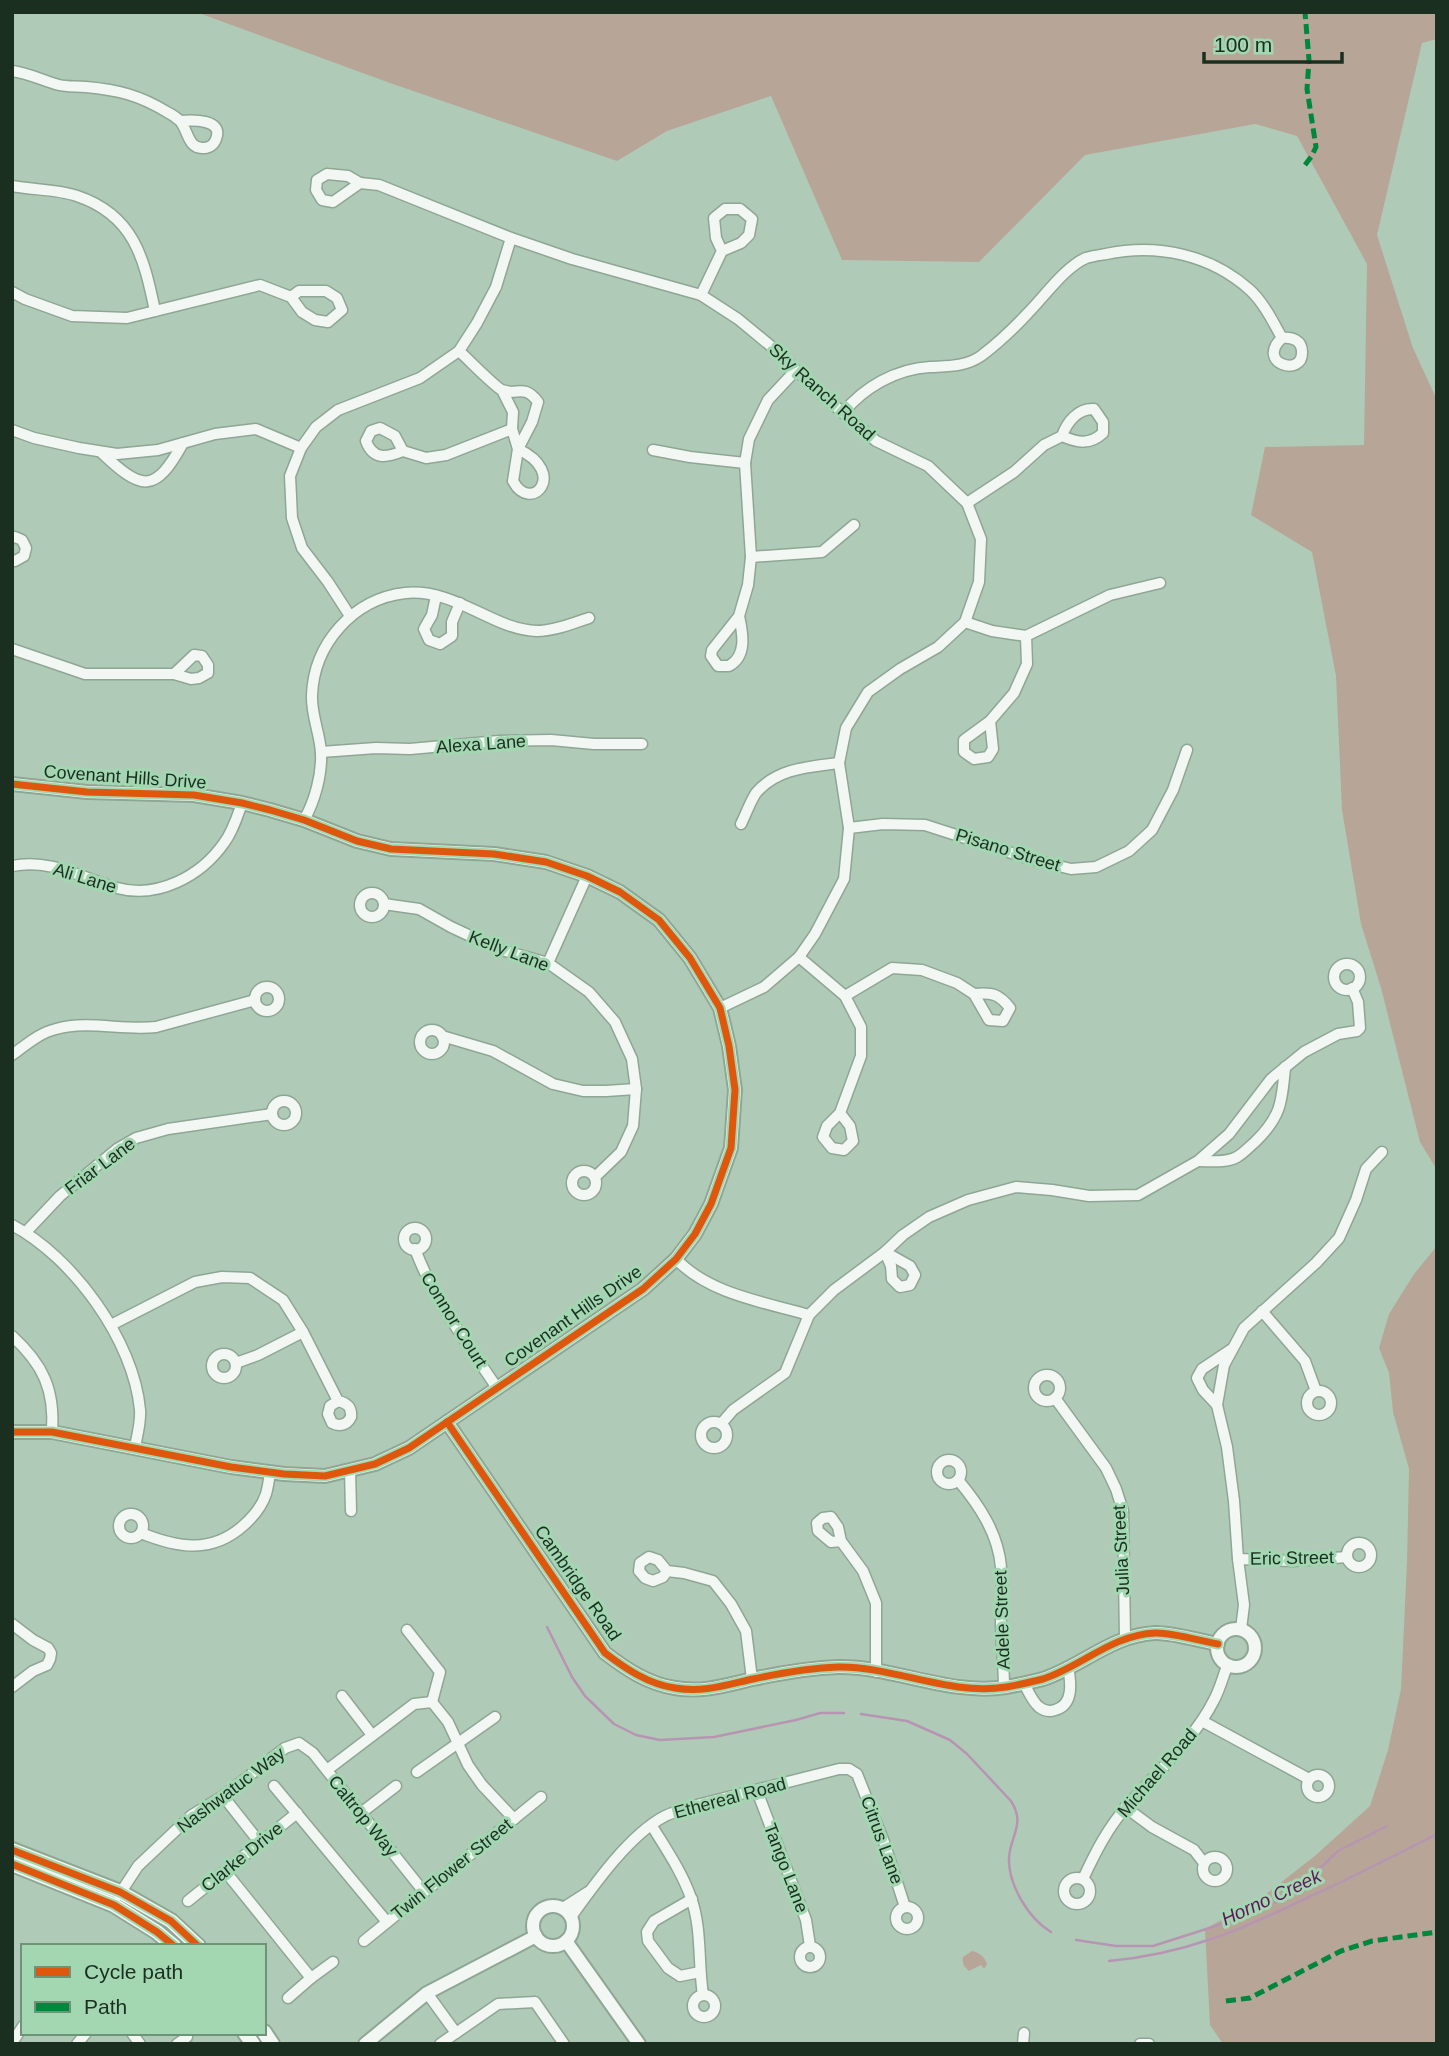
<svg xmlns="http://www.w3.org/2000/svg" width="1449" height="2056" font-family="Arial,sans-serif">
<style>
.green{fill:#b7a697}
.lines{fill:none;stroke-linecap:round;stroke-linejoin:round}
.stream{stroke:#b795b2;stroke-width:2.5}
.minor-casing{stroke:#8fa695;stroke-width:13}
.tertiary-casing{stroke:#8fa695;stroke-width:16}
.secondary-casing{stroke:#8fa695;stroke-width:18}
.minor{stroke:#f3f7f4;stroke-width:10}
.tertiary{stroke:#f3f7f4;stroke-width:12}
.secondary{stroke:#f3f7f4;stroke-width:14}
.quiet{stroke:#00873e;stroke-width:5;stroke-dasharray:10 5;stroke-linecap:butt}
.cycleway-casing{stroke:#a3d7b1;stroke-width:11}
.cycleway{stroke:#de570d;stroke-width:7}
.labels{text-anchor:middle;stroke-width:6;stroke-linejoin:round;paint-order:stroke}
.street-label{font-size:18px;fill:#1b2f21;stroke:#a3d7b1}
.water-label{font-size:19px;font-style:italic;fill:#601758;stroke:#a3d7b1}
</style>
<rect width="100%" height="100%" fill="#afcbb7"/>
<g class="green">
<polygon points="196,12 1437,12 1437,39 1422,43 1377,235 1413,348 1437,400 1437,1170 1420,1142 1381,988 1361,924 1342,810 1336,676 1312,552 1251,515 1265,447 1364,445 1367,264 1297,136 1255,124 1085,155 979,262 842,260 771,96 667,131 617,161 390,83"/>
<polygon points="1437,1246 1437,2044 1223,2044 1210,2025 1205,1929 1261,1898 1316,1855 1370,1806 1388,1750 1401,1689 1407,1562 1409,1469 1393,1412 1389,1373 1379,1348 1389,1314 1414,1274"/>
<path d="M 972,1951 C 980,1953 984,1956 987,1964 L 984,1969 L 981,1965 L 969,1971 C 964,1967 962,1964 963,1957 Z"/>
</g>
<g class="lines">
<g class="stream">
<polyline points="547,1627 572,1677 585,1696 614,1724 636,1735 660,1740 714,1737 796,1720 820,1713 844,1713"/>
<path d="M 861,1714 L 907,1721 L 950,1740 L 967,1754 L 1011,1801 C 1026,1824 1010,1836 1009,1858 C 1008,1885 1029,1919 1051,1932"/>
<polyline points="1076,1940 1116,1946 1153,1946 1225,1923 1263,1909 1294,1893 1338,1851 1387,1826"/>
<path d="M 1109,1961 C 1185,1954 1238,1931 1307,1898 C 1351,1878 1394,1856 1437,1834"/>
</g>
<defs>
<g id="minor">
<path d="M 12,71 C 29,73 43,81 59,85 C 67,87 77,86 86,87 C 118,90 139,95 167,112 C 171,114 177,118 180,121 C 188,130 188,149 203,148 C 209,148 214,145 216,139 C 224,119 193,120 181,121"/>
<polygon points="327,174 348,176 360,183 333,202 322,200 316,190 317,180"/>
<polyline points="360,183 379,185 511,238 572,259 701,295 738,319 772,347 821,394 876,441 928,466 967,503 981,539 979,582 965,622 938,647 900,669 868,692 846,728 839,763 849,828 844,879 815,934 799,957 764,987 720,1008"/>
<path d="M 12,186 C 33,190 57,189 77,196 C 134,215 144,258 155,311"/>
<polyline points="12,292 25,299 72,316 127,318 260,285 291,297 302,312 315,320 328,322 342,310 337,298 326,291 299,291 291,297"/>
<polyline points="701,295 722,251 741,243 749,235 752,219 740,209 725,209 714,218 716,238 722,251"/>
<path d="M 459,351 C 467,358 495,387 502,390 C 517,396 524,383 538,402 L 532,422 L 518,449 L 513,481 C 531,515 569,473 518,449 L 512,429 L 513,412 L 502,390"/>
<path d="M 843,413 C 864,387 896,369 930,367 C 948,366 965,367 981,356 C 997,344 1014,328 1028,313 C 1043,298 1066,266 1086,258 C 1092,256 1100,255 1106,254 C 1158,243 1211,255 1250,290 C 1264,303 1273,322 1282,338 C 1292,337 1302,340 1302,352 C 1303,378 1255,363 1282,338"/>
<polyline points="12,430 34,438 79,448 117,454 158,450 215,434 256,429 301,448"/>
<polyline points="653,450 690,457 745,463"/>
<path d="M 403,451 C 386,458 373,460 366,441 L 371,431 L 380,428 L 395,436 L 403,451 L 426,458 L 446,455 L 512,429"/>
<path d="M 102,453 C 142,491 155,494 183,443"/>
<path d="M 967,503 L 1014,472 L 1044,445 L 1062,436 C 1078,443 1090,445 1103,433 L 1103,422 L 1094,409 C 1078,408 1067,422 1062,436"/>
<polyline points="12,538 15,537 22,540 26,548 24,556 15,561 12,560"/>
<polyline points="751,557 822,552 854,525"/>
<polyline points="436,596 432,615 424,629 429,640 440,644 452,636 452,622 460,603"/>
<polyline points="350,616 328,582 302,548 292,518 290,476 301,448 316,427 338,410 420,378 459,351 477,323 496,287 511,238"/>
<path d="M 739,616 C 743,634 747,656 729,666 L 718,666 L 711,656 L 712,650 L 739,616 L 748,585 L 751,557 L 745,463 L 749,439 L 768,400 L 796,370"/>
<polyline points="965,622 992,631 1026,636 1110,595 1160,583"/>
<polyline points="12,649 85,674 174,674 191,679 199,678 208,673 208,665 202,656 194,655 174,674"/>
<polyline points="990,721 993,749 988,757 974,759 964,752 964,740 990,721 1014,693 1027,664 1026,636"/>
<polyline points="321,752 376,748 410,749 499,741 551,740 594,744 642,744"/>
<path d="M 304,820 C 315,801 322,774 321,753 C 320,733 311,715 312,695 C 314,644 353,599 405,593 C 456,588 493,630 537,631 C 555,631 573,623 589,618"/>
<path d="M 741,824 C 746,814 750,802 756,793 C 777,768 809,767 839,763"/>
<polyline points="849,828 883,824 925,825 1027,858 1071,869 1096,867 1129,851 1152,830 1173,790 1187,750"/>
<path d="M 12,866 C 50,858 82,878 117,888 C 158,899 201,876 224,843 C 233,831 237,817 242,803"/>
<circle cx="372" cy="905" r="12"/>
<polyline points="384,904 419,909 451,927 498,949 548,963 589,992 615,1022 632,1059 636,1089 633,1126 621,1152 595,1177"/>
<polyline points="799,957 845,996 861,1027 861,1056 840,1113 827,1126 823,1137 832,1148 844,1150 853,1141 850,1126 840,1113"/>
<polyline points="548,963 587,876"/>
<circle cx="1347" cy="977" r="13"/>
<circle cx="267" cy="999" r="12"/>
<path d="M 845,996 L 892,968 L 922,970 L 957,983 L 974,994 L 989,1020 L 1003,1021 L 1010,1008 C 999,994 992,992 974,994"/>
<circle cx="432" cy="1042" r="12"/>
<polyline points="442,1036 493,1051 553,1084 583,1091 606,1091 636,1089"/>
<path d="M 12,1055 C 26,1045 39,1033 56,1029 C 89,1020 123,1031 156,1027 L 255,1000"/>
<circle cx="284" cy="1113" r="12"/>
<path d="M 1199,1161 C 1211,1161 1226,1163 1237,1157 C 1244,1153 1249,1147 1255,1142 C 1281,1117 1282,1102 1285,1067"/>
<circle cx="584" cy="1183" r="12"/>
<path d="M 12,1225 C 73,1257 134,1341 140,1410 C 141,1422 137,1436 135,1447"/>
<circle cx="415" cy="1239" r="11"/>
<polyline points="26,1232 60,1196 117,1149 136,1138 168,1129 272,1114"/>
<path d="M 415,1249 C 434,1300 467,1343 497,1388"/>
<polygon points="885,1252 910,1266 915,1275 910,1285 900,1287 892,1279 891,1266"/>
<path d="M 676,1259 C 709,1294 764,1302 809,1315"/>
<polyline points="1262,1311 1305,1361 1316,1391"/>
<path d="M 111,1325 L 195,1282 L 222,1277 L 250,1278 L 283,1300 L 303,1332 L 338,1401 C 347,1403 352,1407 351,1417 C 347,1425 340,1427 332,1423 L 328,1414 L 330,1406 L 338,1401"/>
<path d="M 12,1336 C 43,1364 55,1390 52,1432"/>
<circle cx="224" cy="1366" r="12"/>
<polyline points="236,1363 258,1355 303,1332"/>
<circle cx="1047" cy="1388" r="13"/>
<circle cx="1319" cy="1403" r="12"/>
<polyline points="1055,1398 1106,1468 1116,1489 1123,1511 1125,1638"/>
<polyline points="1217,1405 1203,1390 1197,1378 1202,1369 1232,1349"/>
<circle cx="714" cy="1435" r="13"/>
<polyline points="721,1424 733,1410 785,1373 809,1315 834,1290 885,1252 903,1235 929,1217 968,1200 1016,1187 1052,1190 1089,1196 1138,1195 1198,1161 1229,1134 1271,1079 1304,1052 1338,1034 1357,1031 1360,1028 1358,1002 1352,988"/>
<circle cx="949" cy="1472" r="12"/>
<polyline points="350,1470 351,1511"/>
<path d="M 958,1480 C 979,1505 998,1533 1001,1567 C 1003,1585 1001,1604 1001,1622 C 1001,1644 1004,1665 1004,1687"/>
<circle cx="131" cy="1526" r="12"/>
<path d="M 141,1533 C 178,1548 212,1554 244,1525 C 253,1517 262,1506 266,1494 C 268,1487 269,1480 270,1472"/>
<polyline points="841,1541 831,1542 818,1531 817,1523 823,1518 831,1517 838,1527 841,1541 863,1571 876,1603 876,1672"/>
<circle cx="1359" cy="1555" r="12"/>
<polyline points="1238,1559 1293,1561 1347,1557"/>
<polyline points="667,1571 663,1577 653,1581 645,1578 639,1571 640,1563 649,1557 658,1560 667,1571 684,1573 713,1581 731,1604 746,1631 752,1679"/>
<polyline points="12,1624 33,1640 48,1648 51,1653 50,1659 47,1665 33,1671 12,1687"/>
<polyline points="1241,1629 1244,1605 1238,1559 1234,1501 1227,1447 1217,1405 1224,1365 1244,1328 1316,1263 1339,1238 1356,1200 1366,1169 1382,1152"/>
<polyline points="407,1630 440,1672 432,1702"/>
<path d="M 1024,1683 C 1028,1691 1032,1701 1039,1707 C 1044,1711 1049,1712 1055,1710 C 1074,1705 1071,1682 1068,1667"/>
<polyline points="342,1696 372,1735"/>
<polyline points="1202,1721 1309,1779"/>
<polyline points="327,1770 414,1704 432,1702 448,1722 468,1765 482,1785 514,1819"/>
<polyline points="417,1772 495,1717"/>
<circle cx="1318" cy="1786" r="11"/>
<polyline points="274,1786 387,1922"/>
<polyline points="757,1791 806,1920 810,1946"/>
<polyline points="223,1796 260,1843"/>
<polyline points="1125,1807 1152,1827 1194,1850 1204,1863"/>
<polyline points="361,1813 396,1786"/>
<path d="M 652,1826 C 666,1849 682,1872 691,1898 C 702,1928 698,1963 703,1995"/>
<circle cx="1215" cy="1869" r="12"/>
<polyline points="225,1871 311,1978"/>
<circle cx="1077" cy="1891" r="13"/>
<path d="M 1083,1879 C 1095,1853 1108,1827 1128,1805 C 1157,1772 1194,1740 1214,1700 C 1220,1689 1223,1676 1228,1664"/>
<polyline points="119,1895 138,1866 192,1815 223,1796 285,1748 299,1743 313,1753 424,1892"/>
<polyline points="692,1899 654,1921 647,1932 648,1941 668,1968 680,1976 700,1972"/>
<polyline points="188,1901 297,1813"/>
<circle cx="907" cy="1918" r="11"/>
<polyline points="563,1908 588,1892"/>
<path d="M 571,1917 C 594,1885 629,1835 665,1816 C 671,1813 679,1811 685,1808 L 839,1769 L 849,1769 L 857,1774 L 884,1842 L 905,1907"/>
<polyline points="364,1941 541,1797"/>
<circle cx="810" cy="1957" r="10"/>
<polyline points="427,1993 456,2033"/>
<circle cx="704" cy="2006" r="11"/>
<polyline points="288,1998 311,1978 333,1962"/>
<polyline points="132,2033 140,2044"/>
<polyline points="12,2043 23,2026"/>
<polyline points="77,2044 86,2033"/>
<polyline points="177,2044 187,2037"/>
<polyline points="440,2044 498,2004 535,2002 564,2044"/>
<polyline points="1023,2044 1024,2033"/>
<polyline points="1140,2044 1149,2044"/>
</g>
<g id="tertiary">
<polyline points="12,784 87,792 194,795 242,803 270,810 304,820 357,841 391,849 494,854 546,862 587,876 620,892 659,920 690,958 720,1008 729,1046 735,1090 731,1148 711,1204 695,1234 676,1259 643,1289 409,1448 375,1464 325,1476 284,1474 231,1467 52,1432 12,1432"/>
<path d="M 447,1422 L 605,1653 C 626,1669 648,1684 675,1688 C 703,1693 726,1685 753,1679 C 781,1673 809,1668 838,1667 C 893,1666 949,1696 1006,1687 C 1018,1685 1031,1682 1043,1679 C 1082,1666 1112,1635 1155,1633 C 1171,1632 1200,1641 1218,1644"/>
<circle cx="1236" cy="1648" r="19"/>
<circle cx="553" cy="1926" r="20"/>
<polyline points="566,1941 639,2044"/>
<polyline points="365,2044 427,1993 536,1936"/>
</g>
<g id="secondary">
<polyline points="12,1850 120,1892 171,1921 198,1946"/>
<polyline points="12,1864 114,1905 157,1932 174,1946"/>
<polyline points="264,2032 272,2044"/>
<polyline points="245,2033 253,2044"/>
</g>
</defs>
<use href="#minor" class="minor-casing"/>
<use href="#tertiary" class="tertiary-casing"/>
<use href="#secondary" class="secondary-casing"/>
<use href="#minor" class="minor"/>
<use href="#tertiary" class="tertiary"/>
<use href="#secondary" class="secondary"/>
<g class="quiet">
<polyline points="1305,165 1311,157 1316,147 1307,89 1309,60 1305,12"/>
<polyline points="1226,2001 1250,1998 1341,1951 1372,1941 1437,1932"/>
</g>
<defs>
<g id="cycleway">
<polyline points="12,784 87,792 194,795 242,803 270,810 304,820 357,841 391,849 494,854 546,862 587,876 620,892 659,920 690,958 720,1008 729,1046 735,1090 731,1148 711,1204 695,1234 676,1259 643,1289 409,1448 375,1464 325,1476 284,1474 231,1467 52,1432 12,1432"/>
<path d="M 447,1422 L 605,1653 C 626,1669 648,1684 675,1688 C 703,1693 726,1685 753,1679 C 781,1673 809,1668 838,1667 C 893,1666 949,1696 1006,1687 C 1018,1685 1031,1682 1043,1679 C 1082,1666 1112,1635 1155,1633 C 1171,1632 1200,1641 1218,1644"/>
<polyline points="12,1850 120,1892 171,1921 198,1946"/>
<polyline points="12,1864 114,1905 157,1932 174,1946"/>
</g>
</defs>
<use href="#cycleway" class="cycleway-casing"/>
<use href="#cycleway" class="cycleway"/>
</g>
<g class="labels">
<g class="street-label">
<text transform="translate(822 392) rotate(42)" y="6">Sky Ranch Road</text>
<text transform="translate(481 744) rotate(-4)" y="6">Alexa Lane</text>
<text transform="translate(125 777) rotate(4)" y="6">Covenant Hills Drive</text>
<text transform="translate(1008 850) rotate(17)" y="6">Pisano Street</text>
<text transform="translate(85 878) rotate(17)" y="6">Ali Lane</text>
<text transform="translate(509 951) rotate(21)" y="6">Kelly Lane</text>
<text transform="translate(100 1166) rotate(-37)" y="6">Friar Lane</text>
<text transform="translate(573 1316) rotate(-35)" y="6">Covenant Hills Drive</text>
<text transform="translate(454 1320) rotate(58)" y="6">Connor Court</text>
<text transform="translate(1121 1550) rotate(-93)" y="6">Julia Street</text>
<text transform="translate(1292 1558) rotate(-1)" y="6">Eric Street</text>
<text transform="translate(578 1583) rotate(55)" y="6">Cambridge Road</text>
<text transform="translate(1002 1620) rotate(-92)" y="6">Adele Street</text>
<text transform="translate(1157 1773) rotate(-49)" y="6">Michael Road</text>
<text transform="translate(231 1790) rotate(-37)" y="6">Nashwatuc Way</text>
<text transform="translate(730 1798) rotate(-15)" y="6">Ethereal Road</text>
<text transform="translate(363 1816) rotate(51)" y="6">Caltrop Way</text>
<text transform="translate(882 1840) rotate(70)" y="6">Citrus Lane</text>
<text transform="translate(242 1857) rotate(-39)" y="6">Clarke Drive</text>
<text transform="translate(786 1868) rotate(69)" y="6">Tango Lane</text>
<text transform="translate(452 1869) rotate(-39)" y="6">Twin Flower Street</text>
</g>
<g class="water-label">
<text transform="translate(1271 1897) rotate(-25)" y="7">Horno Creek</text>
</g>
</g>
<rect width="1449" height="2056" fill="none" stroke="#1b2f21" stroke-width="28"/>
<rect x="21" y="1944" width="245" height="91" fill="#a3d7b1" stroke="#6d9477" stroke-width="2"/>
<rect x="35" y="1967" width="35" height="10" fill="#de570d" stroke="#6d9477" stroke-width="2"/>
<text x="84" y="1979" font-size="21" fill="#1b2f21">Cycle path</text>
<rect x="35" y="2002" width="35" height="10" fill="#00873e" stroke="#6d9477" stroke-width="2"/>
<text x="84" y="2014" font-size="21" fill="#1b2f21">Path</text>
<path d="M1204 52v10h138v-10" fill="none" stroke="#1b2f21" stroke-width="3.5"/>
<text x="1214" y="52" font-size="21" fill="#1b2f21" stroke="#a3d7b1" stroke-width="5" paint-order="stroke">100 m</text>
</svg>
